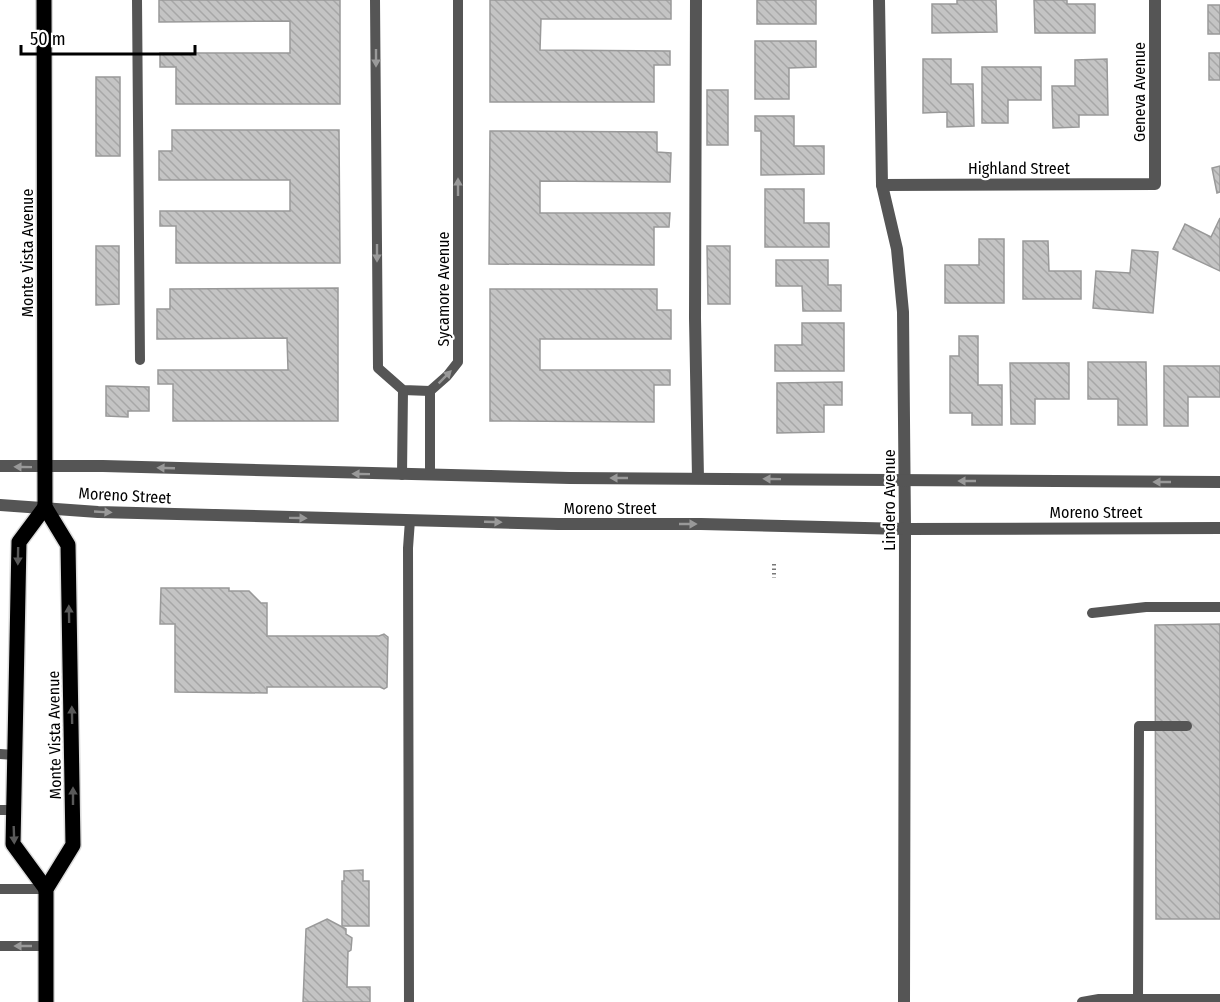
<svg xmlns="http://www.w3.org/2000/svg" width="1220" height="1002" font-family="'Fira Sans Condensed',sans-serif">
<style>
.building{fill:url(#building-back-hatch);stroke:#999;stroke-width:1.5}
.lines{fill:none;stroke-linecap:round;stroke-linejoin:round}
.primary-casing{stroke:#dbdbdb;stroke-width:18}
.path{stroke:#777;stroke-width:4;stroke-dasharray:1.5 3;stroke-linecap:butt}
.service{stroke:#555;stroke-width:10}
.minor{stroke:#555;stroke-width:12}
.tertiary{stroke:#555;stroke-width:12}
.primary{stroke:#000;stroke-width:15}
.oneway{fill:#999}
.oneway2{fill:#595959}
.labels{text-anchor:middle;stroke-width:4.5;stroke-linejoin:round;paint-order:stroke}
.street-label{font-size:16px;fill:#000;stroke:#fff}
</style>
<defs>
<pattern id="building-back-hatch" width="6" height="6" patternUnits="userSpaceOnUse" patternTransform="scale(1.5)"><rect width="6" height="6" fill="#c4c4c4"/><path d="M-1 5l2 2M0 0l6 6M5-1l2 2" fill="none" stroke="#a7a7a7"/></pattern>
</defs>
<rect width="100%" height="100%" fill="#fff"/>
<g class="building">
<polygon points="159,0 340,0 340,104 176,104 176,67 160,67 160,53 290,53 290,21 159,22"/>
<polygon points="490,0 671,0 671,19 541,19 540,50 670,51 670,65 654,65 654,102 490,102"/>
<rect x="757" y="0" width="59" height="24"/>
<polygon points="957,0 996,0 997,32 932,33 932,4 957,4"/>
<polygon points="1034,0 1067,0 1067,4 1095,4 1095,33 1035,33"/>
<rect x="1208" y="5" width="12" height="29"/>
<polygon points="755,41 816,41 816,67 789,68 789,99 755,99"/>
<rect x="1209" y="53" width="11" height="27"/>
<polygon points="923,59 951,59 951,84 973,84 974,126 947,127 947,112 923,113"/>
<polygon points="1107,59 1108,115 1079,115 1079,127 1053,128 1052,86 1075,86 1075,60"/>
<polygon points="982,67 1041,67 1041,100 1008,100 1008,123 982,123"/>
<rect x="96" y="77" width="24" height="79"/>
<rect x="707" y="90" width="21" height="55"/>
<polygon points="755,116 794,116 794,146 824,146 824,174 761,175 761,131 755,131"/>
<polygon points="172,130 339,130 340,263 176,263 176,226 160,226 160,211 290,211 290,180 159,180 159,151 172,151"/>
<polygon points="490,131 657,132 657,152 671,153 670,182 540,181 540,213 670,213 669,227 654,227 654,265 489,264"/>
<polygon points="1220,166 1220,192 1217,193 1212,168"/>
<polygon points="765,189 804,189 804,223 829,223 829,247 765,247"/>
<polygon points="1220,218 1220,271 1173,249 1185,224 1211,237"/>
<polygon points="979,239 1004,239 1004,303 945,303 945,265 979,265"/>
<polygon points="1023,241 1048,241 1049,271 1081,271 1081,299 1023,299"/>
<polygon points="96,246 119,246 119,304 96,305"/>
<polygon points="707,246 730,246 730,304 708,304"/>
<polygon points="1132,250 1158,252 1153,313 1093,308 1096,271 1130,273"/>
<polygon points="776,260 828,260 828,285 841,285 841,311 803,311 802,286 776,286"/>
<polygon points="338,288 338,421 173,421 173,384 158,384 158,370 288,370 287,338 157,339 157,309 170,309 170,289"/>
<polygon points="490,289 657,289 657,310 671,310 671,339 540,339 540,370 670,370 670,385 654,385 654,422 490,421"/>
<polygon points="802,323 844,323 844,371 775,371 775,345 802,345"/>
<polygon points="959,336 978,336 978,385 1002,385 1002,425 972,425 972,413 950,413 950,356 959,356"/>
<polygon points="1088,362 1146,362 1147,425 1118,425 1118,399 1088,399"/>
<polygon points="1010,363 1069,363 1069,399 1035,399 1035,424 1011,424"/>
<polygon points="1164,366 1220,366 1220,397 1188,397 1188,426 1164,426"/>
<polygon points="842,382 842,405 824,405 824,432 777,433 777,383"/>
<polygon points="106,386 149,387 149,411 128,411 128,417 106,416"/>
<polygon points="161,588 229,588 229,591 249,591 261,603 267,603 267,636 379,636 384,634 388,637 387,687 384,689 380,687 267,687 267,693 175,692 175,624 160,624"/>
<polygon points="1220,624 1220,919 1156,919 1155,625"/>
<polygon points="363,870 363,881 369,881 369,926 342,926 342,881 344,881 344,871"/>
<polygon points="327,919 346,929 346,934 352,938 351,950 348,952 347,987 370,987 370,1002 303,1002 306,929"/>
</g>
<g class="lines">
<defs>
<g id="primary">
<polyline points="44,0 45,507 68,545 73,845 46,889 46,1002"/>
<polyline points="45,507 19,542 13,844 46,889"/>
</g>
</defs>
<use href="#primary" class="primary-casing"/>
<polyline class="path" points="774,564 774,578"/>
<g class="service">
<polyline points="137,0 140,360"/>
<polyline points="375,0 378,368 403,390 430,391 447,376 458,362 458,0"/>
<polyline points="430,391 430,475"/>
<polyline points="402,475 403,390"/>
<polyline points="1092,613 1146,607 1220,607"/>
<polyline points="0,754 14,755"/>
<polyline points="0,810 13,810"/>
<polyline points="0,889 46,889"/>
<polyline points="0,946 46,946"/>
<polyline points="1138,999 1139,726 1187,726"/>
<polyline points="409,1002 408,548 410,520"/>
<polyline points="1082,1002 1099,999 1220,999"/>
</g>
<g class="minor">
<polyline points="696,0 695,318 698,478"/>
<polyline points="879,0 882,185 897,249 903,312 905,529 904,1002"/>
<polyline points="882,185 1155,184 1155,0"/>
</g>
<g class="tertiary">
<polyline points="0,466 103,466 570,478 1220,482"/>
<polyline points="0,505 98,512 558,524 701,524 905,529 1220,528"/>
</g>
<use href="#primary" class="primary"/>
</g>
<defs><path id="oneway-solid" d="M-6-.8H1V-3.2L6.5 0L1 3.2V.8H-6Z" transform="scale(1.5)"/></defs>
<g class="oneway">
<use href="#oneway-solid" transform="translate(376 58) rotate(90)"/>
<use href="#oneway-solid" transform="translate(458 187) rotate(-90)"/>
<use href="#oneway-solid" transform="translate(377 253) rotate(90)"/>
<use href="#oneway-solid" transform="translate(445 377) rotate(-45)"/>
<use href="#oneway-solid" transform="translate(23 467) rotate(-179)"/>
<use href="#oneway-solid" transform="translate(166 468) rotate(-178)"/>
<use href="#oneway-solid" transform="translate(361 474) rotate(-179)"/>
<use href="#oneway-solid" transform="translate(619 478) rotate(180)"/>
<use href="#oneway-solid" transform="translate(772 479) rotate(-179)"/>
<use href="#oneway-solid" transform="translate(967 481) rotate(-180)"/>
<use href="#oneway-solid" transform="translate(1162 482) rotate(-180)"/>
<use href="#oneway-solid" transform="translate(103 512) rotate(3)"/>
<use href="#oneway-solid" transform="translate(298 518) rotate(1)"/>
<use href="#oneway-solid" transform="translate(493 522) rotate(2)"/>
<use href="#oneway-solid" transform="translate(688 524)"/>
<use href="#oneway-solid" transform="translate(23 946) rotate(180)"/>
</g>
<g class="oneway2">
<use href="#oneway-solid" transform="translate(18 556) rotate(91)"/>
<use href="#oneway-solid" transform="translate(69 614) rotate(-91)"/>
<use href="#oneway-solid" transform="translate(72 715) rotate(-91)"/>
<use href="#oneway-solid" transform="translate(73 796) rotate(-90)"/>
<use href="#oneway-solid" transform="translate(14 835) rotate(88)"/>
</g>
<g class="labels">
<g class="street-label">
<text transform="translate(1139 92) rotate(-90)" y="6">Geneva Avenue</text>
<text x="1019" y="174">Highland Street</text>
<text transform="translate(27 253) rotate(-90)" y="6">Monte Vista Avenue</text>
<text transform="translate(443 289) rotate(-90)" y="6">Sycamore Avenue</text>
<text transform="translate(125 495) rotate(3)" y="6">Moreno Street</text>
<text transform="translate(889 500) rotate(-90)" y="6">Lindero Avenue</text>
<text x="610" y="514">Moreno Street</text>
<text x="1096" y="518">Moreno Street</text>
<text transform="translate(54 735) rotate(-91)" y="6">Monte Vista Avenue</text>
</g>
</g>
<path d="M21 45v9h174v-9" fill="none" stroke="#000000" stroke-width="3"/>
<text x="30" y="45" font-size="18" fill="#000000" stroke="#ffffff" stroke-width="4.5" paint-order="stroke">50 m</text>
</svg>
